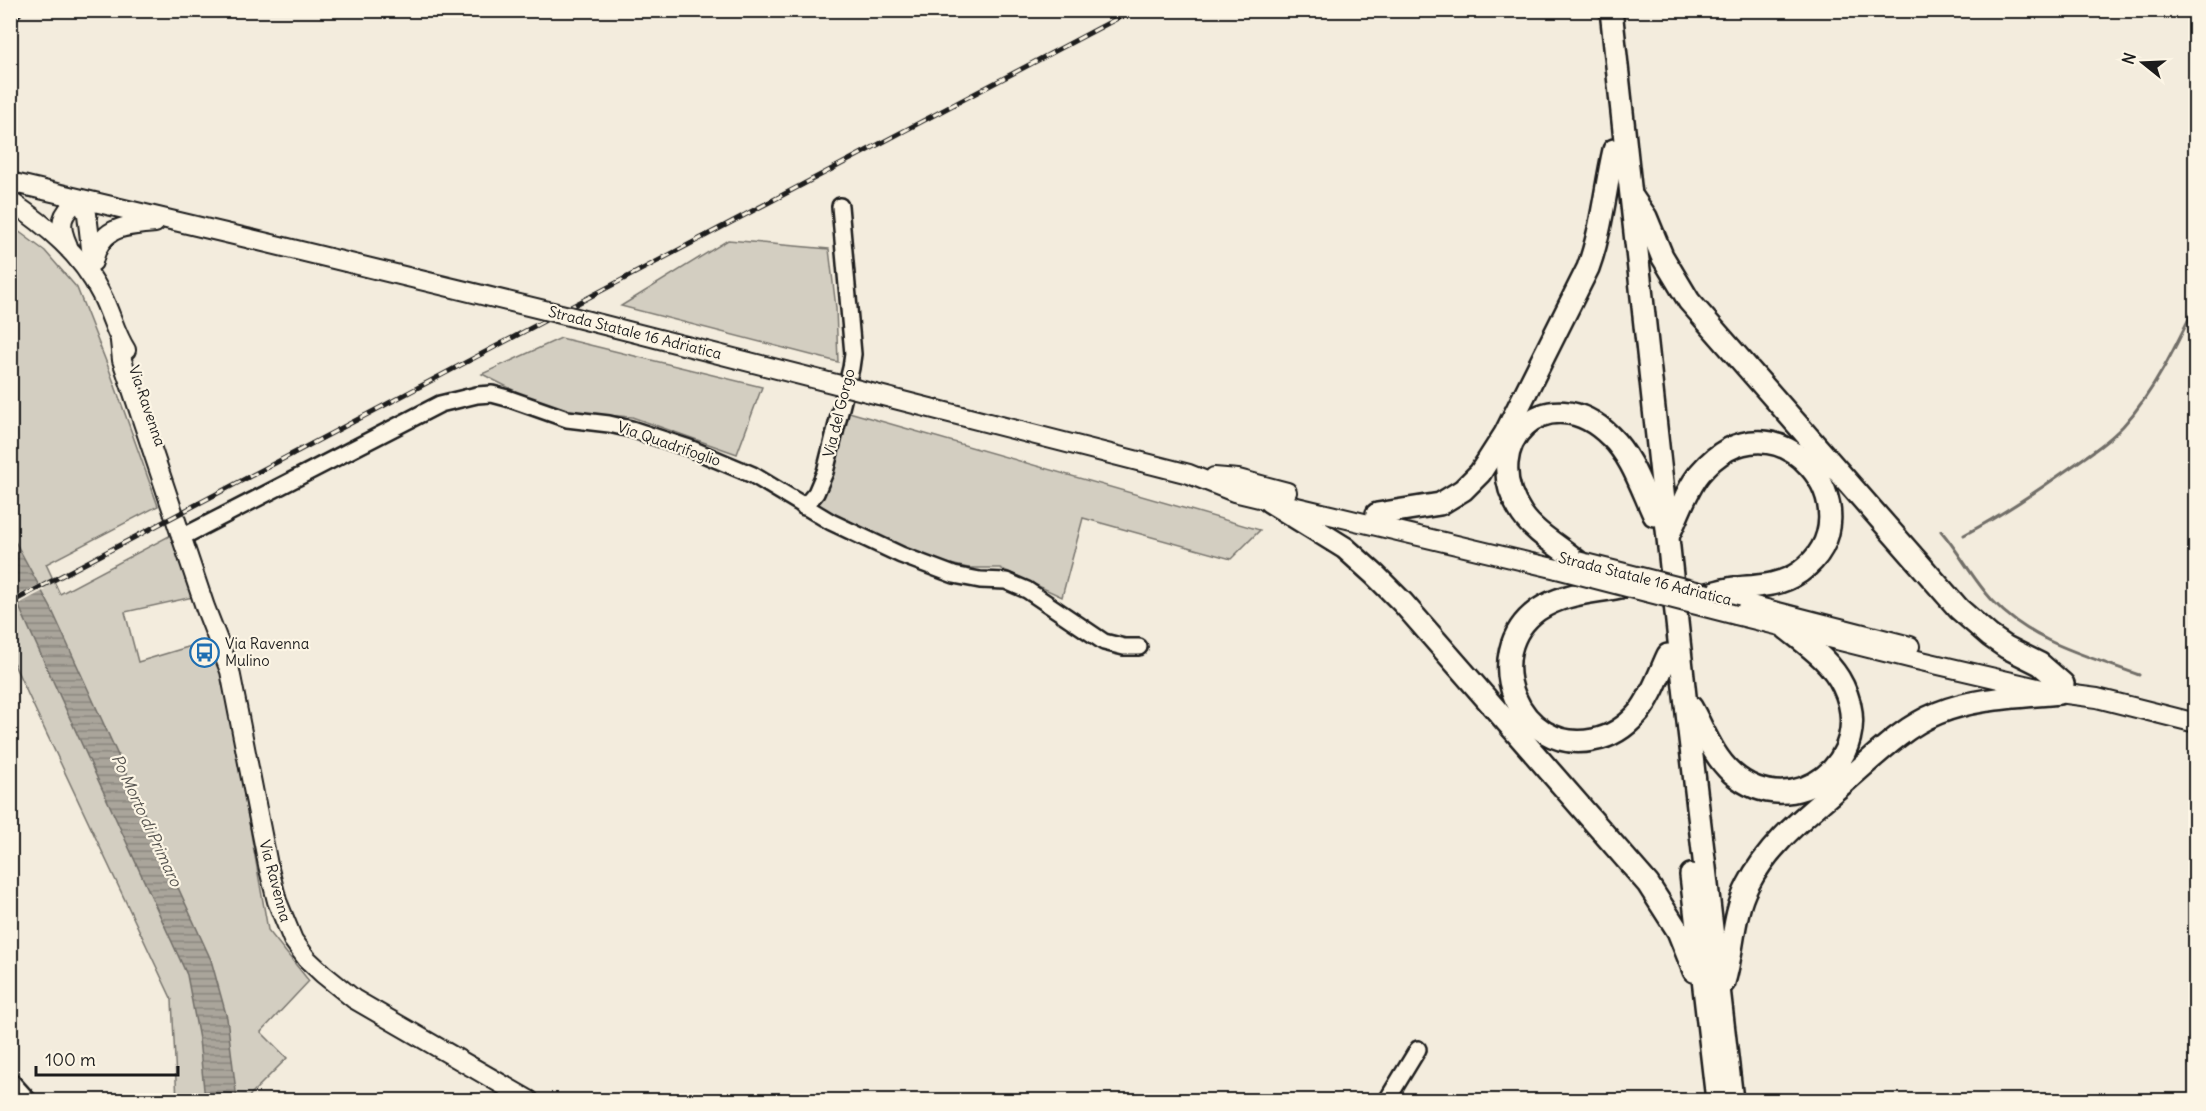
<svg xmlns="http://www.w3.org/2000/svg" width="2206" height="1111" font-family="Delius,sans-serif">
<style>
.green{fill:#d3cec1;stroke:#78756e;stroke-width:1.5}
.water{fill:url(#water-rules);stroke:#716e68;stroke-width:1.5}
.pier{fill:#f3ecdd}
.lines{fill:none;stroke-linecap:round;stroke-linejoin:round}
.stream{stroke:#716e68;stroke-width:3}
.minor-casing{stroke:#1c1c1c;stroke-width:20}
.major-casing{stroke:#1c1c1c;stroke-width:22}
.highway-casing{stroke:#1c1c1c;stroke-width:26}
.minor{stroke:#fcf5e5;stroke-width:15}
.major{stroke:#fcf5e5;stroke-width:18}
.highway{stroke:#fcf5e5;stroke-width:21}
.rail-casing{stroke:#1c1c1c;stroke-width:5}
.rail{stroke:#fcf5e5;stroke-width:3;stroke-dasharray:9;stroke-linecap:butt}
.major-bridge-casing{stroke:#1c1c1c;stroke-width:22;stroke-linecap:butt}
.major-bridge{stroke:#fcf5e5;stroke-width:18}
.labels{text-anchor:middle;stroke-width:4.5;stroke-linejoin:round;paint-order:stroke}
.street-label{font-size:15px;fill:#1c1c1c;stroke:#fcf5e5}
.poi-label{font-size:15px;fill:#1c1c1c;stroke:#fcf5e5;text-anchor:start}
.water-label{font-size:16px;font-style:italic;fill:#55534f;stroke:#fcf5e5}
</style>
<defs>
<pattern id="water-rules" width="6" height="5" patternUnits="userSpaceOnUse" patternTransform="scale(1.5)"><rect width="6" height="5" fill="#aaa59b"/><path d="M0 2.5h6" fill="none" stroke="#8a867e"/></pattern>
</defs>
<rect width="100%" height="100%" fill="#f3ecdd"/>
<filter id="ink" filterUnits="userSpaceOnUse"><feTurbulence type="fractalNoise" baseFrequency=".0167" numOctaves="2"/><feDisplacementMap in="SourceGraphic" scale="12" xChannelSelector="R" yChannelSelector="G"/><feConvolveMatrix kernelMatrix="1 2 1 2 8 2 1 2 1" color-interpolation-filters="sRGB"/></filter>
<g filter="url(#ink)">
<g class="green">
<polygon points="14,228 45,251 77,288 109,369 158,506 46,564 60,594 171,535 193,597 125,612 138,662 208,641 223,675 268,930 309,981 261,1032 287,1058 250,1095 250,1100 177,1100 172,1000 11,658 10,232"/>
<polygon points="728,240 829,249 836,308 838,362 621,306"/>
<polygon points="561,338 762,387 737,454 632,417 576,413 523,395 482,374"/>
<polygon points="849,412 1260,530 1231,559 1083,518 1062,597 1000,568 968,568 928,559 816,505 824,497"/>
</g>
<polygon class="water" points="10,532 51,608 211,960 227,1018 237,1100 205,1100 199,1039 187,975 11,589"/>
<polygon class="pier" points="42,583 45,590 15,606 12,598"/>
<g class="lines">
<g class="stream">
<path d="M 1941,531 C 1960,553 1973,580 1993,601 C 2031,642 2088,656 2139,675"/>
<path d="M 1964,535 C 1998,517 2030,496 2061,474 C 2082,459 2105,445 2123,426 C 2154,392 2176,346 2196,304"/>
</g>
<defs>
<g id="minor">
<polyline points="10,12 13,10"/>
<polyline points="804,507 816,493 825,472 851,368 853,354 840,206"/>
<polyline points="190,533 440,404 477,395 492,394 507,398 567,419 609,424 631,429 689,448 753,475 831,522 901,555 954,575 980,580 1006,581 1027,590 1104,642 1124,647 1139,647"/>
<polyline points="10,1080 28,1100"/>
<polyline points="1387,1100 1418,1049"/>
</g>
<g id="major">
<polyline points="10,182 251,239"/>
<polyline points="80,199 87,214 92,257"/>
<path d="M 10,201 C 47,226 81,254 101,294 C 111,313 115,333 126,350"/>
<path d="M 68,246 C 58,224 60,214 80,199"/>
<path d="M 93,262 C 101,226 123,226 155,223"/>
<polyline points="120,341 122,360 205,607 230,671 268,865 277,901 293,940 307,959 323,974 354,999 529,1100"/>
<polyline points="879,395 1189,474 1234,492 1557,569"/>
<polyline points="1214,477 1238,479 1287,492"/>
<polyline points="1708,594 1910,646"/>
<polyline points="1736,615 1917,660 2059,693 2097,698 2196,723"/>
</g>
<g id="highway">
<polyline points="1611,10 1685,696 1732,1100"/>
<polyline points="1633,198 1646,217 1662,256 1689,301 1959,609 1990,636 2006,647 2040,664 2063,684"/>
<polyline points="1269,501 1345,548 1375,575 1403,603 1648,884 1678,931 1694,971"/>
<path d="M 1377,514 L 1440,504 L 1463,490 L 1480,473 L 1505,434 L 1588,268 C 1602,230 1605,189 1614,150"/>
<path d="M 1669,534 C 1679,514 1686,490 1700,473 C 1777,382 1882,513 1800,572 C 1780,586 1758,586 1735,588 C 1726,589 1717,592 1708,594"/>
<path d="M 1577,561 C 1559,546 1535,533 1522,514 C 1474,443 1549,375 1610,436 C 1632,457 1641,487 1654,515"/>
<path d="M 1625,586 C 1595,593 1565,592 1538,610 C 1477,654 1519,755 1593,740 C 1611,737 1627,726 1639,712 C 1652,696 1659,674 1668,655"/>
<path d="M 1691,707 C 1704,730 1712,755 1732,773 C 1793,826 1879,760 1843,686 C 1831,661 1807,645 1786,628"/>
<polyline points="1691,875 1717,1100"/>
<path d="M 1724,982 C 1734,950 1732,915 1748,885 C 1770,841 1811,812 1847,780 C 1875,756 1903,727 1938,713 C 1975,698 2019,697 2059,693"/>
</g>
</defs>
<use href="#minor" class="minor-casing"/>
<use href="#major" class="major-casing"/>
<use href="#highway" class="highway-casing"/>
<use href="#minor" class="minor"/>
<use href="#major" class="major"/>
<use href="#highway" class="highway"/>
<defs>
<polyline id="rail" points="10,603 1133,10"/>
</defs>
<use href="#rail" class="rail-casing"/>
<use href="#rail" class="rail"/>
<defs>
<g id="major-bridge">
<polyline points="251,239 569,316 879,395"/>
<polyline points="1577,561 1708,594"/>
<polyline points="1557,569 1736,615"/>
</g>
</defs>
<use href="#major-bridge" class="major-bridge-casing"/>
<use href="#major-bridge" class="major-bridge"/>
</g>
</g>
<defs>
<symbol id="bus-ring" viewBox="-11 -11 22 22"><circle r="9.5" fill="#fcf5e5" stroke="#1f6fb2" stroke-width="1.5"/><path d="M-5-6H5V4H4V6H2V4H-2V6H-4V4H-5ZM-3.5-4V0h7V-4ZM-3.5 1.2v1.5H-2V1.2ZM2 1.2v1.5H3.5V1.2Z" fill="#1f6fb2"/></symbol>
</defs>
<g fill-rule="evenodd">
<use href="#bus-ring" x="188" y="636" width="33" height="33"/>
</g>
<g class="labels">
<g class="street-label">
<text transform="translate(635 333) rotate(14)" y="5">Strada Statale 16 Adriatica</text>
<text transform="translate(147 406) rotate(71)" y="5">Via Ravenna</text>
<text transform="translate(839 413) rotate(-76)" y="5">Via del Gorgo</text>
<text transform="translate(669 444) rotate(19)" y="5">Via Quadrifoglio</text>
<text transform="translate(1645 579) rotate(14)" y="5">Strada Statale 16 Adriatica</text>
<text transform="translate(275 881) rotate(75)" y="5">Via Ravenna</text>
</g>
<g class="poi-label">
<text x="225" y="649">Via Ravenna<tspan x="225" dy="17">Mulino</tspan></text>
</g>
<g class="water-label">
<text transform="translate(147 820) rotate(65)" y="6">Po Morto di Primaro</text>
</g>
</g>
<rect width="2206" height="1111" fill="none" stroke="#fcf5e5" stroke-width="36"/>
<rect x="18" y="18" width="2170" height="1075" fill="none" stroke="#1c1c1c" stroke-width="2" filter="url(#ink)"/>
<g transform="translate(2143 63) rotate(288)" stroke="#fcf5e5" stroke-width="4.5" paint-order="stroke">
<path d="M0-4.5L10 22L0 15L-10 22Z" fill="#1c1c1c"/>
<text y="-9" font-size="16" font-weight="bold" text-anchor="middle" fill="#1c1c1c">N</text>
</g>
<path d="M36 1066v9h142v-9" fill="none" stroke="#1c1c1c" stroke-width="3"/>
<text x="45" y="1066" font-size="18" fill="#1c1c1c" stroke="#fcf5e5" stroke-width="4.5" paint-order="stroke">100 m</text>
</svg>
